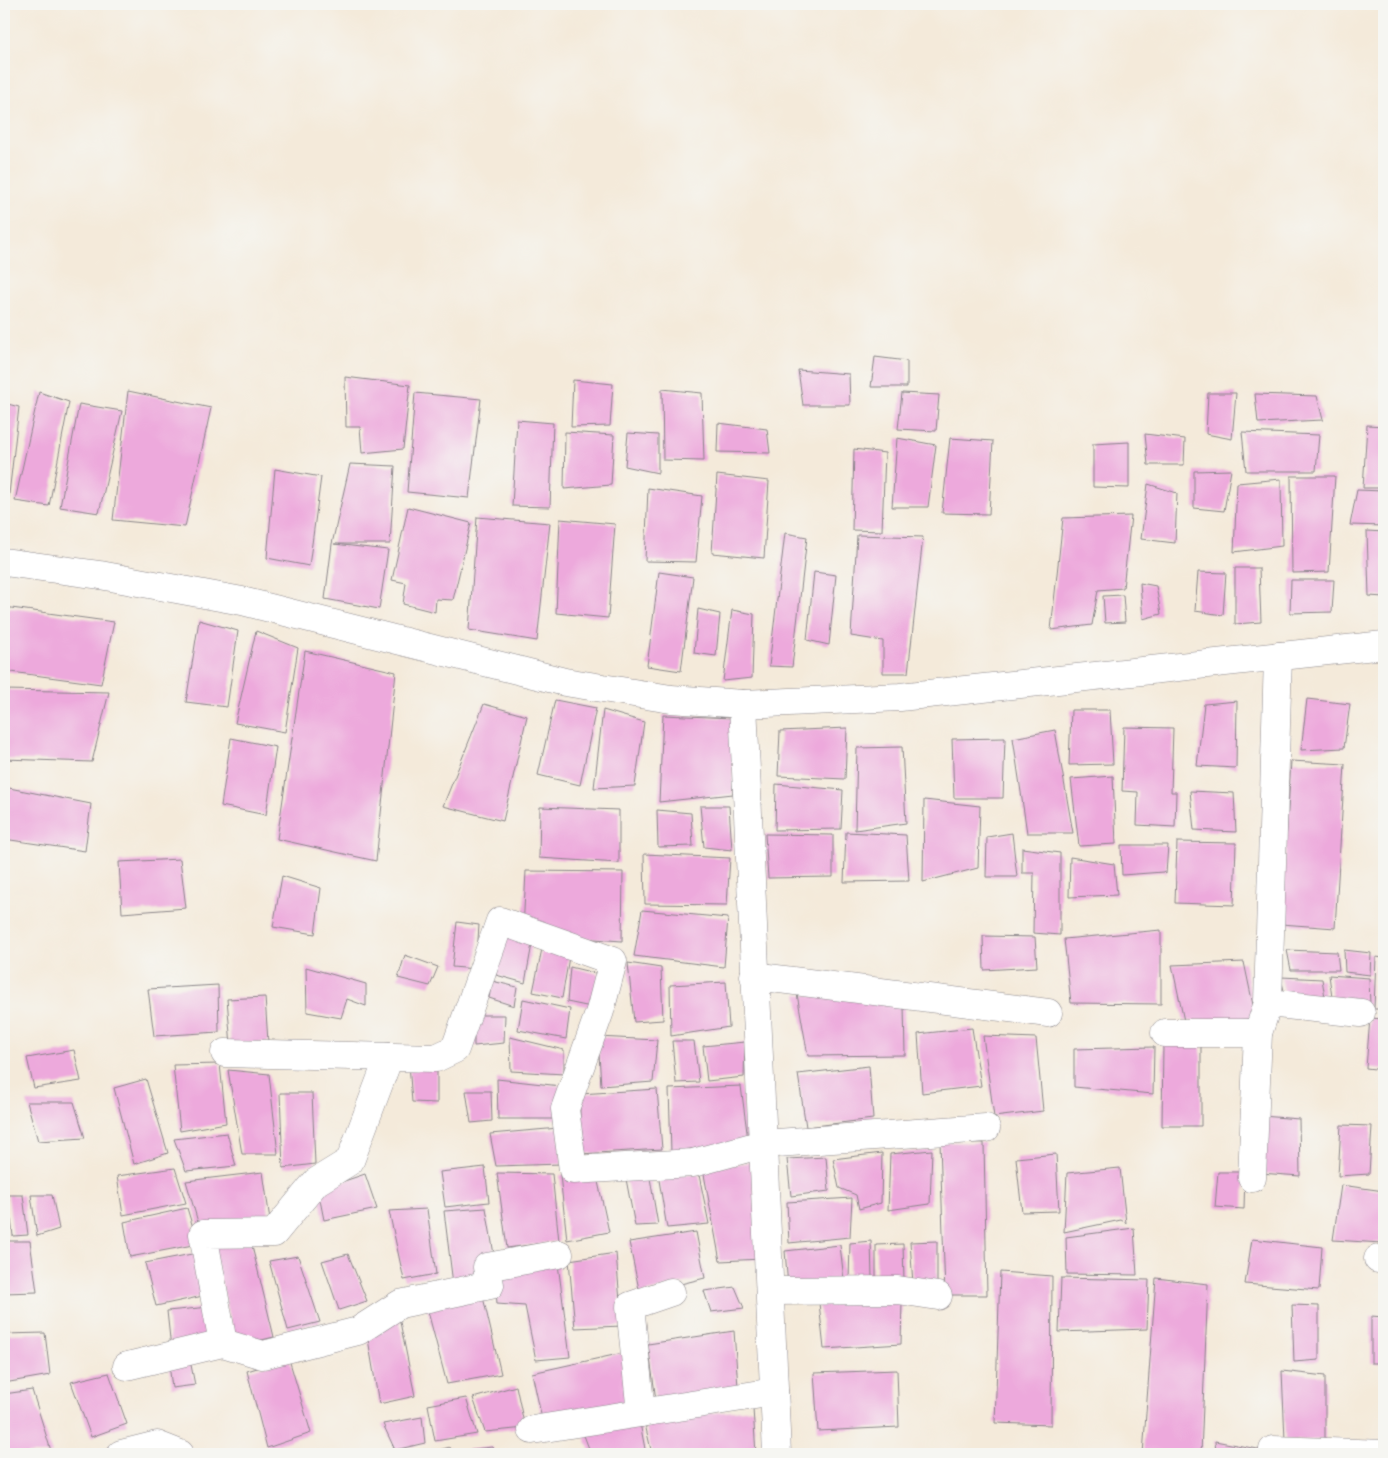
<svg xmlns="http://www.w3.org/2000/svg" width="1388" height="1458" font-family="Itim,sans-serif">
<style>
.building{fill:#eda9dc}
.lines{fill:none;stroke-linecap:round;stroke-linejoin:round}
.minor-casing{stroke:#8b868a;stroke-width:29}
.minor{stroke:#fff;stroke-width:28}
</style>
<rect width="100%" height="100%" fill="#f6f6f2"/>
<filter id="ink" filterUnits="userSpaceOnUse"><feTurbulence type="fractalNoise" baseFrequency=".02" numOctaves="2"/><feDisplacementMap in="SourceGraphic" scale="10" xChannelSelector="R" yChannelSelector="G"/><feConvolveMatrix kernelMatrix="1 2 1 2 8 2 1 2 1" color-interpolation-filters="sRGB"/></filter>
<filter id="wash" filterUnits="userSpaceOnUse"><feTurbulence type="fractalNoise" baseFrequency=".0096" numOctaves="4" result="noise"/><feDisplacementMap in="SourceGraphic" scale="20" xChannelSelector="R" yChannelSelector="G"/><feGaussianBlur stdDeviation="1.12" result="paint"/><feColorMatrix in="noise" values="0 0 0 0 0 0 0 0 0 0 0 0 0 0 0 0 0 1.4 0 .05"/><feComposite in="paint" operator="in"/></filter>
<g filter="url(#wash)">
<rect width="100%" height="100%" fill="#f4eada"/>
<g id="blocks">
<g class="building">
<polygon points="875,357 907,361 907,387 871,387"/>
<polygon points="798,370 849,374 850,405 803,405"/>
<polygon points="345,377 410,385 403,449 362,453 360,427 346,427"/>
<polygon points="573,380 613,384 610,426 571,427"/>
<polygon points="662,389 702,393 704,461 663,460"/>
<polygon points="128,391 211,408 185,527 113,520"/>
<polygon points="39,392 69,402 49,506 15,501"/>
<polygon points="415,393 481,399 469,498 407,492"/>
<polygon points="902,393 939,395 936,431 898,429"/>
<polygon points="1208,393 1236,393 1232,439 1206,434"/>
<polygon points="1255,394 1317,396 1323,420 1258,423"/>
<polygon points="4,403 19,407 8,503 4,503"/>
<polygon points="79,404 122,411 99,513 60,507"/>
<polygon points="517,420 553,423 550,507 512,506"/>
<polygon points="718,423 767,429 770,453 717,452"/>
<polygon points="1367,425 1384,426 1384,488 1363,488"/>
<polygon points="565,432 614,435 611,485 564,489"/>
<polygon points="1242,432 1319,435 1316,471 1246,471"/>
<polygon points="628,433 658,435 658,473 625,466"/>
<polygon points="1145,434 1185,439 1184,465 1148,465"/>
<polygon points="897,438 936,445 928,507 892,507"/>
<polygon points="950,438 993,441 989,514 942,513"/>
<polygon points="1129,442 1129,488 1093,487 1093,444"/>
<polygon points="854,449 885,453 882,531 852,530"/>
<polygon points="350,464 395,466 390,544 334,544 388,550 379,609 325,599 332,544"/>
<polygon points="275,469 321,477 309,566 267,558"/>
<polygon points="1231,470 1224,511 1194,508 1194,471"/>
<polygon points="717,475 769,481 764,558 712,553"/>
<polygon points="1291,476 1335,476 1329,572 1292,573"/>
<polygon points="1281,479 1282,546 1234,552 1237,483"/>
<polygon points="1148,484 1177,493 1175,543 1141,539"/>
<polygon points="648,488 702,496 696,562 645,561"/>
<polygon points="1357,490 1384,491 1384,526 1350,525"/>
<polygon points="408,507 471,523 453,600 436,599 435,612 403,604 406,583 392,580"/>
<polygon points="1131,516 1123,588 1098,590 1092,625 1051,630 1063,518"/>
<polygon points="477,517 550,523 537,641 469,630"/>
<polygon points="560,519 615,524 608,618 556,613"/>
<polygon points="1367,531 1384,532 1384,597 1369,596"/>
<polygon points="785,533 807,537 792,667 769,666"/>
<polygon points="857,535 923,537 908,673 883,673 883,641 851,636"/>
<polygon points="1235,568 1259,568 1261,622 1235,624"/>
<polygon points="659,572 693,577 681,671 647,666"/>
<polygon points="814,572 836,575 829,645 807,640"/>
<polygon points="1198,572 1226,573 1223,615 1195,611"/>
<polygon points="1291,580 1334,580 1332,612 1290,613"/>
<polygon points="1140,583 1156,586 1161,614 1143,619"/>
<polygon points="1123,595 1125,622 1105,623 1103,596"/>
<polygon points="4,607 114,622 101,684 4,671"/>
<polygon points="698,609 720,614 716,656 694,653"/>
<polygon points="732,610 754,614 752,678 723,681"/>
<polygon points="199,620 238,631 227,707 186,702"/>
<polygon points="256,631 298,648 285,732 235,723"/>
<polygon points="305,651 396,672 376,861 277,839"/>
<polygon points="4,690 109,692 92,762 4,759"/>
<polygon points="1307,699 1350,704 1344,748 1301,750"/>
<polygon points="555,700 596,708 580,785 538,775"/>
<polygon points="1237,701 1236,768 1197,766 1204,704"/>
<polygon points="484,704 527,716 503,821 443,806"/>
<polygon points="603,710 644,722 635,786 594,788"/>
<polygon points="1071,710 1110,710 1113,764 1069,765"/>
<polygon points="663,715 732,718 733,794 659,802"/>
<polygon points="1124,727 1173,728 1171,792 1176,792 1175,827 1137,825 1138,792 1122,791"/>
<polygon points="847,728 845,779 778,776 780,731"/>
<polygon points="1055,730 1073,833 1027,833 1013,738"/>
<polygon points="231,738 276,747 266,815 221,806"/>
<polygon points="1005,738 1003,798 954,798 952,739"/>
<polygon points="902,747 906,823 855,830 857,748"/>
<polygon points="1291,761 1345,764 1335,928 1281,924"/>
<polygon points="1113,776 1116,844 1079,846 1071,779"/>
<polygon points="776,784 843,790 841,829 775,830"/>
<polygon points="4,787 91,804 85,851 4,839"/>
<polygon points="1190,791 1234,793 1236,832 1194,830"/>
<polygon points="924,800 980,806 978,868 923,882"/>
<polygon points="700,806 729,806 732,850 704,847"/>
<polygon points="540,807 619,810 619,863 539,858"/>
<polygon points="657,810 691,813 693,846 658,847"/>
<polygon points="846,832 906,835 909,881 844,882"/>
<polygon points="1012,833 1017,877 986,877 987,837"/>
<polygon points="765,834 833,835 833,877 768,878"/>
<polygon points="1177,842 1236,843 1234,905 1175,903"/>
<polygon points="1121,845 1168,845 1166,874 1163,872 1122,875"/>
<polygon points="1022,848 1060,853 1060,935 1033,933 1034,873 1022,873"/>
<polygon points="644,854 730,858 727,905 645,904"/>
<polygon points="1070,857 1114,864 1117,895 1069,897"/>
<polygon points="180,859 186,908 122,913 119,862"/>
<polygon points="526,871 623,872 622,941 538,935 523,930"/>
<polygon points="282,876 321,888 315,934 273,927"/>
<polygon points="642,910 728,918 724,967 634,956"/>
<polygon points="457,922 479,925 476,969 452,967"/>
<polygon points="1161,930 1161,1004 1071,1003 1064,939"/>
<polygon points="502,931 532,944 525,983 496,975"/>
<polygon points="983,936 1035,937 1037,967 984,970"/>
<polygon points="543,944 570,951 562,998 533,992"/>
<polygon points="1287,950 1337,952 1339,970 1291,970"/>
<polygon points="1344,950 1371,953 1370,975 1345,972"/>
<polygon points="405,955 438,967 430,986 398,978"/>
<polygon points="1376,957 1384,958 1384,1009 1374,1009"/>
<polygon points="1244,962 1256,1019 1184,1021 1172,965"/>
<polygon points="628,963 661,968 663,1020 634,1022"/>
<polygon points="306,967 366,984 366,1006 347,999 341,1018 307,1012"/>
<polygon points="570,967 599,974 591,1007 567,1002"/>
<polygon points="1329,975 1369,978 1370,1005 1333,1005"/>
<polygon points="1281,977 1322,979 1326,1003 1286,1000"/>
<polygon points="492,981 517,987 514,1006 489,998"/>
<polygon points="726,982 729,1027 671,1036 670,985"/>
<polygon points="218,985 219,1032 154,1036 148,989"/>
<polygon points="797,994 904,1005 905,1055 808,1056"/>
<polygon points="265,997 268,1042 231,1045 227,999"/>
<polygon points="523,999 570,1009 566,1039 518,1030"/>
<polygon points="474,1015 505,1015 504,1043 474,1046"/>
<polygon points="1370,1018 1384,1019 1384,1070 1366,1068"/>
<polygon points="972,1028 981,1086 922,1093 918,1034"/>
<polygon points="983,1036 1036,1038 1043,1111 994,1117"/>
<polygon points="510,1037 564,1050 564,1074 511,1071"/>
<polygon points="598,1037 657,1040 653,1082 601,1086"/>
<polygon points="672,1041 694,1041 699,1082 676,1083"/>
<polygon points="745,1042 744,1077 707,1081 703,1046"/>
<polygon points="1163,1043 1201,1046 1201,1126 1162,1126"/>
<polygon points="1154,1047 1153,1094 1074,1087 1074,1049"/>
<polygon points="74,1050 81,1081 34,1088 27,1058"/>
<polygon points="220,1064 226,1123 180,1131 173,1065"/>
<polygon points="409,1064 437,1065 437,1103 412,1102"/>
<polygon points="869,1066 873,1119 806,1127 798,1074"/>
<polygon points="228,1070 269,1074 278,1154 242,1154"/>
<polygon points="146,1079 168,1153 134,1164 114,1088"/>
<polygon points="497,1079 561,1086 558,1119 498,1119"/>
<polygon points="741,1086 748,1140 671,1152 669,1089"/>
<polygon points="657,1089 662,1149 580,1154 580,1094"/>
<polygon points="466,1091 491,1091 492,1121 471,1123"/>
<polygon points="280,1093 312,1093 315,1164 283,1168"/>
<polygon points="27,1102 74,1102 85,1138 38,1141"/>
<polygon points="1262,1116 1299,1119 1300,1176 1260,1173"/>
<polygon points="1341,1125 1372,1126 1369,1174 1338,1176"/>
<polygon points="559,1128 562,1164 496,1166 490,1134"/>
<polygon points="227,1133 236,1166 186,1171 174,1139"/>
<polygon points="940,1142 984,1143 987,1295 945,1295"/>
<polygon points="932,1150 930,1204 888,1210 890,1154"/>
<polygon points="882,1153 881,1203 859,1209 856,1195 839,1188 833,1159"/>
<polygon points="1056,1154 1059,1211 1022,1212 1016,1158"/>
<polygon points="826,1157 829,1191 791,1196 787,1159"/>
<polygon points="751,1162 762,1259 720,1261 703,1169"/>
<polygon points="485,1167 489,1202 445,1207 440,1172"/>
<polygon points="175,1168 186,1203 123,1215 117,1176"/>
<polygon points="1120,1168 1126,1223 1121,1220 1064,1232 1067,1173"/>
<polygon points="263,1172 270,1220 200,1229 186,1181"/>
<polygon points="1218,1172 1245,1172 1244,1209 1215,1207"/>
<polygon points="497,1173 552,1174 559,1241 507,1248"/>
<polygon points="365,1174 377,1209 324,1220 318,1190"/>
<polygon points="658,1174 699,1175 709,1224 667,1228"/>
<polygon points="560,1175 597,1177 609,1232 567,1240"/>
<polygon points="650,1178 658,1225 635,1226 626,1179"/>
<polygon points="1341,1185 1384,1191 1382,1243 1333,1240"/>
<polygon points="8,1195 23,1195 28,1235 13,1236"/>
<polygon points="31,1195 52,1195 59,1229 37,1236"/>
<polygon points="852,1198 850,1237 789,1243 787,1202"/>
<polygon points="187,1208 198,1244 130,1257 124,1222"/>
<polygon points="486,1208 496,1266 485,1280 453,1284 444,1211"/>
<polygon points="427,1209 436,1274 404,1280 389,1211"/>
<polygon points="1134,1228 1137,1275 1067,1274 1066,1237"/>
<polygon points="696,1232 705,1278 640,1294 629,1242"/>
<polygon points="250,1238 274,1337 237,1346 211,1240"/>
<polygon points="1252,1239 1322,1247 1319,1290 1245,1284"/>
<polygon points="4,1241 30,1241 37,1292 4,1293"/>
<polygon points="871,1241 872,1279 849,1282 850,1243"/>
<polygon points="937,1241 937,1284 913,1284 910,1242"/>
<polygon points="903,1244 904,1282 876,1281 876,1245"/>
<polygon points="840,1245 844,1280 788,1286 785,1251"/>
<polygon points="197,1253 203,1296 156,1306 145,1263"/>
<polygon points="616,1253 622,1326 575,1328 569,1260"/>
<polygon points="348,1254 367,1301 339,1310 322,1261"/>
<polygon points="298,1256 320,1322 288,1330 269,1261"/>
<polygon points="558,1264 570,1357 536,1360 525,1306 497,1304 495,1272"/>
<polygon points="1000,1272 1052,1276 1051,1425 995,1423"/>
<polygon points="1061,1278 1149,1280 1147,1329 1059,1332"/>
<polygon points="1156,1278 1208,1284 1201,1454 1143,1454"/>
<polygon points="735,1287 744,1308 711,1312 704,1291"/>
<polygon points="483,1297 501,1374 447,1384 426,1304"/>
<polygon points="902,1301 901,1344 824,1349 819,1303"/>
<polygon points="1292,1305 1319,1306 1319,1360 1294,1362"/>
<polygon points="210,1307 217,1337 171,1348 167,1311"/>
<polygon points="1371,1316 1384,1317 1384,1363 1371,1363"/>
<polygon points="399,1317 415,1396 379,1404 367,1333"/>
<polygon points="734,1331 738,1387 656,1400 648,1344"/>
<polygon points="45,1333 50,1375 4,1383 4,1334"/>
<polygon points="623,1353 633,1402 542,1419 532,1373"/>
<polygon points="289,1359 311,1433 267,1448 247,1371"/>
<polygon points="190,1360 195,1385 172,1388 169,1364"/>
<polygon points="897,1370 899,1427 818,1431 814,1373"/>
<polygon points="1282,1371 1325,1376 1325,1440 1285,1440"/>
<polygon points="109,1373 127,1424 91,1437 71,1382"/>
<polygon points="516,1386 525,1428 485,1432 473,1398"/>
<polygon points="32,1390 52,1454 7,1454 4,1441 4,1394"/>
<polygon points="466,1398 477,1434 435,1441 428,1405"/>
<polygon points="753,1409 756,1454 652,1454 644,1420"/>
<polygon points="422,1417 425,1443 395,1450 383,1424"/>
<polygon points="639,1418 646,1454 591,1454 579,1422"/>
<polygon points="1215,1441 1263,1450 1263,1454 1216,1454"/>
<polygon points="450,1447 452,1454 424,1454"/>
<polygon points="492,1447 495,1454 457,1454 456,1451"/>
</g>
</g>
</g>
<g filter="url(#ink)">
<use href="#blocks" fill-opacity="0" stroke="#8b868a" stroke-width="1"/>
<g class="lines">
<defs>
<g id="minor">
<polyline points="4,562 100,575 242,601 565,682 671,699 743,704 900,697 1384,645"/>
<polyline points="743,704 777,1454"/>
<polyline points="754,976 1048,1013"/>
<polyline points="1268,1003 1361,1013"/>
<polyline points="1165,1033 1258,1033"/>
<polyline points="225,1053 436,1058 455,1049 500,921 613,961 600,1011 565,1109 573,1170 693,1163 763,1144 986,1128"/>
<polyline points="1252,1178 1258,1033 1268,1003 1278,656"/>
<polyline points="1378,1259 1384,1260"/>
<polyline points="770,1291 898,1290 938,1296"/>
<polyline points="223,1343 203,1234 274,1233 316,1182 350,1161 389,1057"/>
<polyline points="127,1366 223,1343 263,1355 358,1331 400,1304 490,1285 487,1267 559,1254"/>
<polyline points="641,1413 630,1306 671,1292"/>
<polyline points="532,1430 774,1392"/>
<polyline points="1273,1450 1384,1454"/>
<polyline points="121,1454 157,1445 180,1454"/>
</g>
</defs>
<use href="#minor" class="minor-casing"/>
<use href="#minor" class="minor"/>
</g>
</g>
<rect width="1388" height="1458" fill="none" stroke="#f6f6f2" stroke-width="20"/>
</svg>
